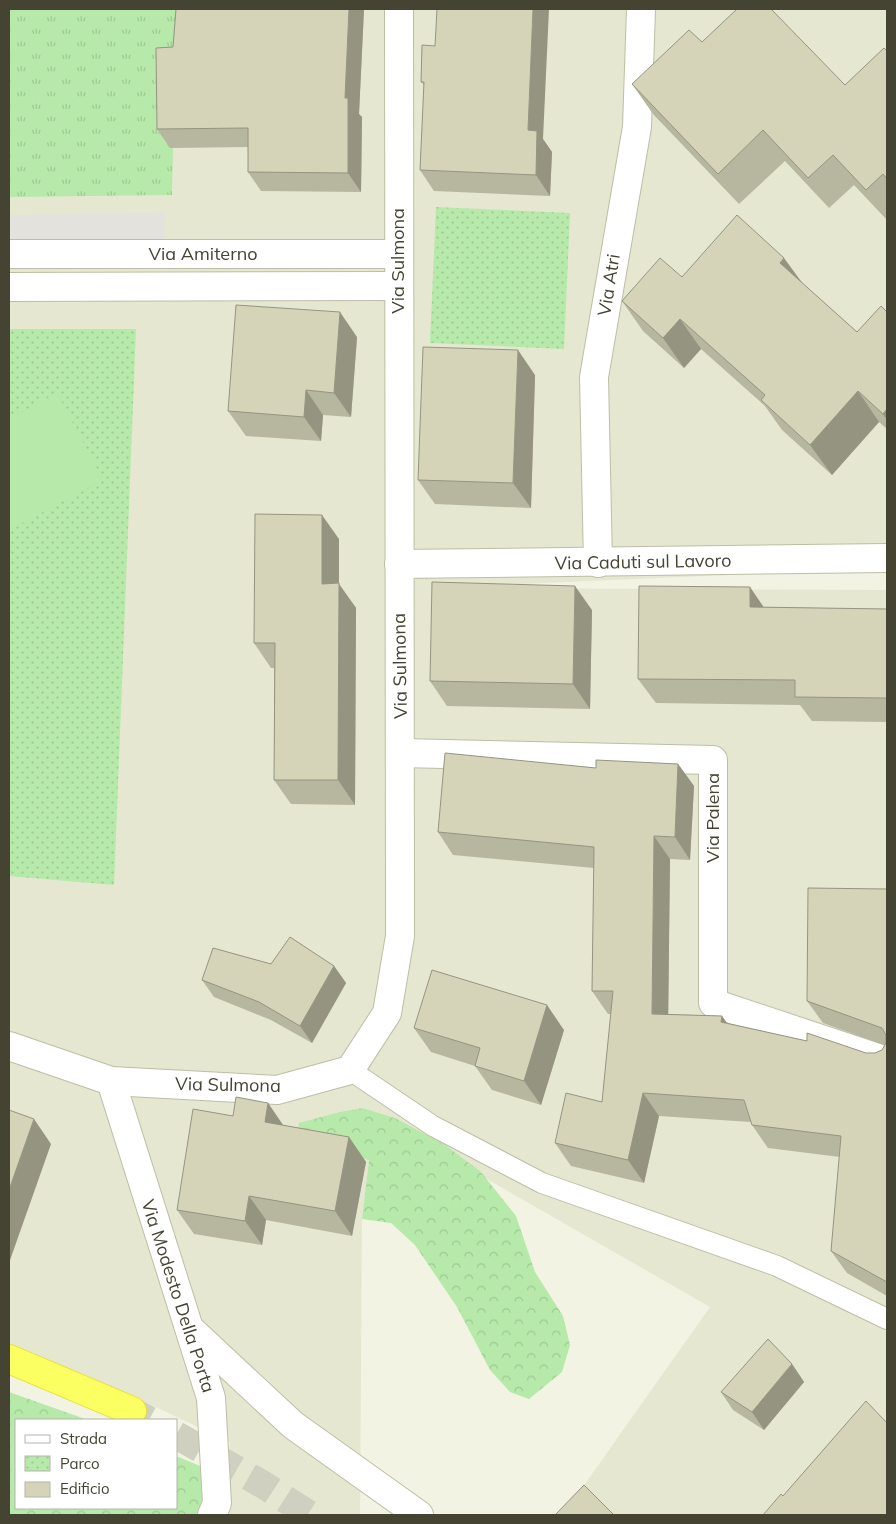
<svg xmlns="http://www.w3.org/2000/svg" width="896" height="1524" font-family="Mulish,sans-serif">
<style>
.residential{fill:#e6e7d1}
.grass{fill:url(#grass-tufts)}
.forest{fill:url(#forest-crowns)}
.park{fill:url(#park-dots)}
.pitch{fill:#b6e9aa}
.parking{fill:#e3e2dc}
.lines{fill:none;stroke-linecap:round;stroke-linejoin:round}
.highway-tunnel{stroke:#cfd0c0;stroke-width:28;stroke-dasharray:28 14;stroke-linecap:butt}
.lane-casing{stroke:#bebea6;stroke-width:22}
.street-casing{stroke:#bebea6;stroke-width:30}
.highway-casing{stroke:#e4e12c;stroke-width:30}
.lane{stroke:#fff;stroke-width:20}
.street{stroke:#fff;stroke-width:28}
.highway{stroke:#fcff62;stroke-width:28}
.wall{fill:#b7b69e}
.shaded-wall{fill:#959481}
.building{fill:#d5d4b8;stroke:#959481}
.labels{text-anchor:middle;stroke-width:4;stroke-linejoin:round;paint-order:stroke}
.street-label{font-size:18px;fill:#454433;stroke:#fff}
</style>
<defs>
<pattern id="grass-tufts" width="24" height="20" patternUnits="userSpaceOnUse" patternTransform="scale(1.25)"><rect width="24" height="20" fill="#b6e9aa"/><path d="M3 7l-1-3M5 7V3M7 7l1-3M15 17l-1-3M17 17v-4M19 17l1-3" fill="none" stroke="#9ec993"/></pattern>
<pattern id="forest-crowns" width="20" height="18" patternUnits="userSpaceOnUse" patternTransform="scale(1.25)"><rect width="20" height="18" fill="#b6e9aa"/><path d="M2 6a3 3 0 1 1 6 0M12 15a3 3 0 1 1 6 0" fill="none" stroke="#9ec993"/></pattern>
<pattern id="park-dots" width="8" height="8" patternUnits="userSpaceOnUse" patternTransform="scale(1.25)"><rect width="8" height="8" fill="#b6e9aa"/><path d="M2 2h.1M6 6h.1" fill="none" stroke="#9ec993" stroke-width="1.8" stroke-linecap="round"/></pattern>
</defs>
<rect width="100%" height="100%" fill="#f2f3e3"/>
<polygon class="residential" points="9,9 887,9 887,568 430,588 887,590 887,1515 563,1515 710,1307 363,1108 369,1160 362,1219 360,1515 226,1515 230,1442 119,1390 9,1350"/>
<polygon class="grass" points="9,9 176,9 172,195 9,197"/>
<g class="forest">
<polygon points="363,1108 397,1119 445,1145 481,1172 516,1216 535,1272 563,1316 570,1345 562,1372 529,1399 510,1392 490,1370 457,1307 415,1245 391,1223 362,1219 369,1160 297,1141 299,1123 340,1112"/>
<polygon points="9,1392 88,1420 16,1420 16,1508 176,1508 176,1456 205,1468 205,1489 200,1515 9,1515"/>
</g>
<g class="park">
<polygon points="436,207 570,213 564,349 430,343"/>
<polygon points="9,329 136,329 114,885 9,876"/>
</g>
<polygon class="pitch" points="57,393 103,480 9,530 9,419"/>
<polygon class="parking" points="165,213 164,239 9,242 9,215"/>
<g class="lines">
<g class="highway-tunnel">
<polyline points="132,1411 149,1420"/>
<polyline points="176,1435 262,1484 310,1515"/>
</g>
<defs>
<polyline id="lane" points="350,1070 433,1126 542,1183 777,1266 887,1319"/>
<g id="street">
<polyline points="9,254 398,254"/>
<polyline points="9,287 398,286"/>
<polyline points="598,563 594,377 637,127 641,9"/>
<polyline points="399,564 887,558"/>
<polyline points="401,753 713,760 713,1003 887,1061"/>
<polyline points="9,1046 111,1081 277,1090 350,1070 387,1013 400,936 399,9"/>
<polyline points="111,1081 211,1398 217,1503 212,1515"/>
<polyline points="190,1329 293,1425 419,1515"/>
</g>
<polyline id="highway" points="9,1359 132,1411"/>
</defs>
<use href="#lane" class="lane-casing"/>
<use href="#street" class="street-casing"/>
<use href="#highway" class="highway-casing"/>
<use href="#lane" class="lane"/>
<use href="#street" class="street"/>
<use href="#highway" class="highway"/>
</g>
<g class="wall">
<polygon points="176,9 364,9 359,114 362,117 361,192 261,191 248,172 248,147 170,148 157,129 173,47"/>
<polygon points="702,42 845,85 887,51 887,220 854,185 829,208 785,161 739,204 653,114 632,84"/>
<polygon points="422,45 543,139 552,152 550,196 434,191 420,170 424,85 421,82"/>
<polygon points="682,277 802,283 857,332 887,312 887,429 879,422 832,475 782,430 765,406 701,349 684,368 643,331 622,301"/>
<polygon points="357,337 351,417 323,415 321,441 246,436 228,411"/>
<polygon points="535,375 531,508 435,504 418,480"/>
<polygon points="339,539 339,584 356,608 355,805 291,804 274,780 274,668 271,668 254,643"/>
<polygon points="764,607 887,609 887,722 812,721 800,705 656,703 638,679"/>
<polygon points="592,610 590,709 447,706 430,681"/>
<polygon points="678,764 694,786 690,860 670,859 668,1014 722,1016 727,1023 807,1041 866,1053 875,1053 882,1050 884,1045 823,1023 807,1001 887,889 887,1296 847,1273 831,1251 840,1157 768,1148 752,1125 751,1122 659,1116 644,1183 571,1166 555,1143 602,1102 611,1014 608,1014 592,991 594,868 453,855 438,832 596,768"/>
<polygon points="271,964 334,966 346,983 312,1043 271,1020 214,997 202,980"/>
<polygon points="414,1028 564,1030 541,1105 492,1090 475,1066 431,1052"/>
<polygon points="268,1103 283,1125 349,1137 366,1162 352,1236 266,1220 262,1245 194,1234 177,1210"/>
<polygon points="792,1364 804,1382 764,1430 733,1410 721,1392"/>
</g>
<g class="shaded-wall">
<polygon points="349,9 364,9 359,114 362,117 361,192 348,173 345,98"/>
<polygon points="533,9 549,9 543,139 552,152 550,196 536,175 528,130"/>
<polygon points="784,258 806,288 780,263"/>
<polygon points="340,312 357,337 351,417 334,393"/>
<polygon points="680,319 701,349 684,368 663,338"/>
<polygon points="518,350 535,375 531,508 513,483"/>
<polygon points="306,390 323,415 321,441 304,417"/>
<polygon points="858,391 879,422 832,475 810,445"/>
<polygon points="887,409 887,420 883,414"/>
<polygon points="322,515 339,539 339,584 356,608 355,805 338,780 322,584"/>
<polygon points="575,586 592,610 590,709 573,684"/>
<polygon points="750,587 767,612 750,607"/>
<polygon points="678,764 694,786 690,860 675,837"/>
<polygon points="654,836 670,859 668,1037 652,1014"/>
<polygon points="334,966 346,983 312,1043 300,1026"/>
<polygon points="547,1005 564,1030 541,1105 524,1081"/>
<polygon points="722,1016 738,1039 721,1022"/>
<polygon points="643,1093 659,1116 644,1183 628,1160"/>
<polygon points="268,1103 285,1128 265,1122"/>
<polygon points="34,1119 51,1144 9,1263 9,1190"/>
<polygon points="349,1137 366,1162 352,1236 335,1211"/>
<polygon points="249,1196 266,1220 262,1245 245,1221"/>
<polygon points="792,1364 804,1382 764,1430 752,1412"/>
</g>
<g class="building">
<polygon points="176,9 349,9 345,98 348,98 348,173 248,172 248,128 157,129 156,48 173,47"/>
<polygon points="437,9 533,9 528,130 537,131 536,175 420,170 424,82 421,82 422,45 435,46"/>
<polygon points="737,9 771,9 845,85 884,48 887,51 887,179 883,174 866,190 833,155 808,178 763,130 718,174 632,84 689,30 702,42"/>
<polygon points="737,215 784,258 780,263 857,332 881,306 887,312 887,409 883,414 858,391 810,445 761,400 765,395 680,319 663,338 622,301 660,258 682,277"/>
<polygon points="236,305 340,312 334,393 306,390 304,417 228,411"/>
<polygon points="423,347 518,350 513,483 418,480"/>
<polygon points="255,514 322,515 322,584 339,583 338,780 274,780 275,643 254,643"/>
<polygon points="432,582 575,586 573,684 430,681"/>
<polygon points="639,586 750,587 750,607 887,609 887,698 795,697 795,680 638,679"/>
<polygon points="445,753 596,768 596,760 678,764 675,837 654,836 652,1014 722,1016 721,1022 807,1041 807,1033 866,1053 875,1053 882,1050 886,1043 886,1035 882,1028 807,1001 808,888 887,889 887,1282 831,1251 841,1136 752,1125 744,1100 643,1093 628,1160 555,1143 566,1093 602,1102 613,991 592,991 594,847 438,832"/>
<polygon points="290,937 334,966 300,1026 259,1002 202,980 213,948 271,964"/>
<polygon points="432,970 547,1005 524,1081 475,1066 480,1048 414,1028"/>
<polygon points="236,1097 268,1103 265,1122 349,1137 335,1211 249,1196 245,1221 177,1210 193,1109 233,1116"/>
<polygon points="9,1110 34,1119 9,1190"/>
<polygon points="768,1339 792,1364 752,1412 721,1392"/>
<polygon points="866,1401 887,1423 887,1515 763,1515 781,1494 783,1496"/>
<polygon points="584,1485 614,1515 555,1515"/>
</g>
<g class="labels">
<g class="street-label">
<text x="203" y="260">Via Amiterno</text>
<text transform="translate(398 261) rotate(-90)" y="6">Via Sulmona</text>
<text transform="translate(609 285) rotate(-81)" y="6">Via Atri</text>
<text transform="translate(643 562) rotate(-1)" y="6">Via Caduti sul Lavoro</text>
<text transform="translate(400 666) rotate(-91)" y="6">Via Sulmona</text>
<text transform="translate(713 818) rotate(-90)" y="6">Via Palena</text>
<text transform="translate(228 1085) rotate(1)" y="6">Via Sulmona</text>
<text transform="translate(178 1296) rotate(72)" y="6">Via Modesto Della Porta</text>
</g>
</g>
<rect width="896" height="1524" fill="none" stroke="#454433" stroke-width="20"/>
<rect x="15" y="1419" width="162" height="90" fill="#ffffff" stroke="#b5b4ad"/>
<rect x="25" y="1435" width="25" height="8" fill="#ffffff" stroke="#b5b4ad"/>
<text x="60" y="1444" font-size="15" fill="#454433">Strada</text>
<rect x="25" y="1456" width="25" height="15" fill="url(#park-dots)" stroke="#b5b4ad"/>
<text x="60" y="1469" font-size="15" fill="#454433">Parco</text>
<rect x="25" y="1482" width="25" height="15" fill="#d5d4b8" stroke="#b5b4ad"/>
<text x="60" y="1494" font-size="15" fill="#454433">Edificio</text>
</svg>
